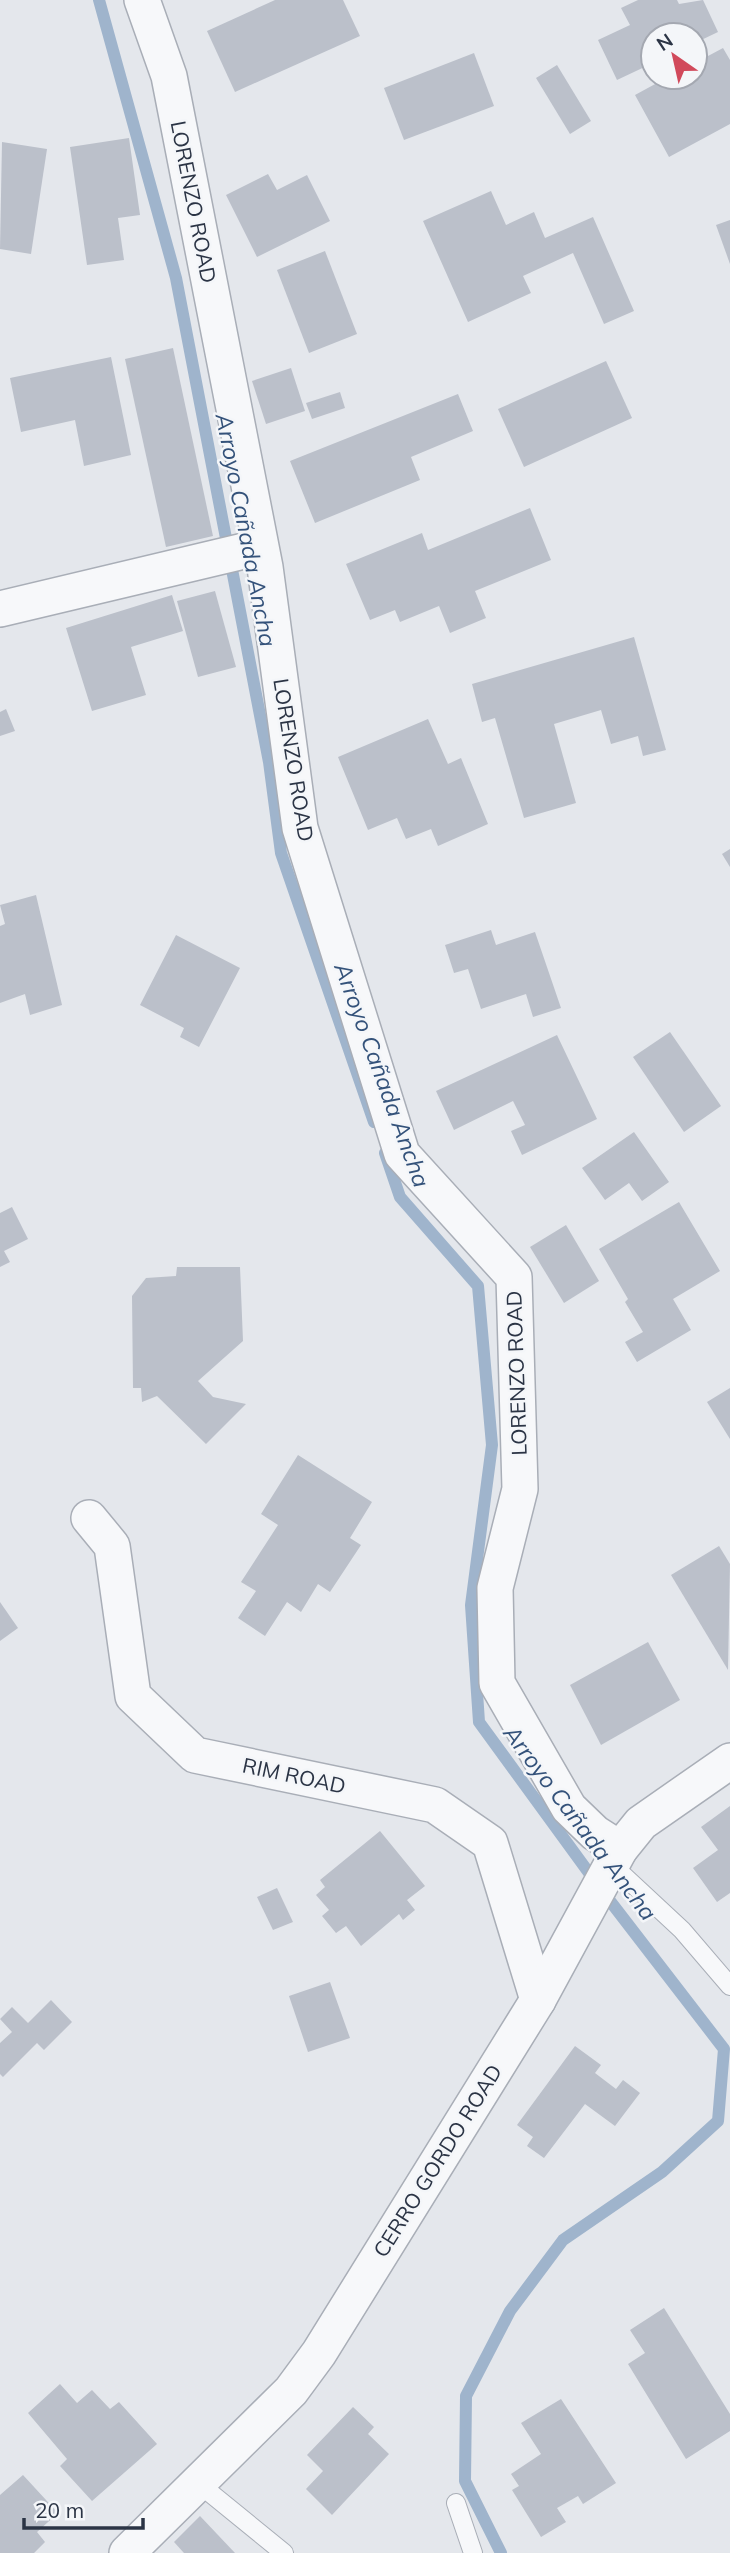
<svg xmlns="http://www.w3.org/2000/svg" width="730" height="2553" font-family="Mulish,sans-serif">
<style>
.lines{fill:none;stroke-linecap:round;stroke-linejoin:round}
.stream{stroke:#9fb4cc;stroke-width:12}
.building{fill:#bbc0ca}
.lane-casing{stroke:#a9aeb7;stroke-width:20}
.street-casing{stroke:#a9aeb7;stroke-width:38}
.lane{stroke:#f7f8fa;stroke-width:18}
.street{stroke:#f7f8fa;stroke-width:35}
.labels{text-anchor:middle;stroke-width:5;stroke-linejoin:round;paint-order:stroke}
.street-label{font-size:21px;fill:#2b3445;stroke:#f4f6f9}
.water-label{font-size:23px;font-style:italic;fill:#34527a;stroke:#f4f6f9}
</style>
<rect width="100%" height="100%" fill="#e4e7ec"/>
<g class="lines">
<g class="stream">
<polyline points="99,0 176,278 269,762 281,853 374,1122"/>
<polyline points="385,1153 400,1197 478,1286 492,1445 471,1605 479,1722 600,1888 724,2049 718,2121 662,2172 563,2240 510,2311 466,2396 465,2481 501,2553"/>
</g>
</g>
<g class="building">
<polygon points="275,0 343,0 360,36 235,92 207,31"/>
<polygon points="638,0 677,0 679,4 703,0 718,32 695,43 695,35 653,35 653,63 617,80 598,40 630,25 621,8"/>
<polygon points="723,48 730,60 730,124 669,157 635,95 668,77 695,77 695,63"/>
<polygon points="474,53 494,106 404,140 384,88"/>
<polygon points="557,65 591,121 570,134 536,78"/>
<polygon points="129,138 140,215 118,218 124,260 87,265 70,147"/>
<polygon points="2,142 47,149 31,254 0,249"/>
<polygon points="268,174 277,190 307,175 330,221 257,257 226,195"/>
<polygon points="491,191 506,225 534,212 545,238 593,217 634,311 604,324 573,253 523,276 531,293 468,322 423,221"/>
<polygon points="730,220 730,264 716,225"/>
<polygon points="325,251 357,334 309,353 277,270"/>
<polygon points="173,348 213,536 166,547 125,359"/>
<polygon points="111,357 131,455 84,466 75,420 21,432 10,378"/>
<polygon points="606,361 632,418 524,467 498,409"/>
<polygon points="291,368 305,411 266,424 252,381"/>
<polygon points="340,392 345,408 312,419 306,403"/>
<polygon points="458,394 473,431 411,457 420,480 315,523 290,461"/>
<polygon points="530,508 551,560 475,591 486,618 450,633 439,606 400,622 395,610 370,620 346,564 422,533 428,550"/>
<polygon points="215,591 236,667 198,677 177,601"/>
<polygon points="172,595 183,631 131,647 146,695 92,711 66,628"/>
<polygon points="634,637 666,750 643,756 638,736 611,744 601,710 554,724 576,803 524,818 495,718 482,722 472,684"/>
<polygon points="6,709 15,731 0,736 0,712"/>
<polygon points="428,719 448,764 461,758 488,824 438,846 431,829 406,839 397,818 368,830 338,757"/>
<polygon points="730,849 730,867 722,854"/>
<polygon points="36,895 62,1005 30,1015 25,994 0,1003 0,926 5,924 0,905"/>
<polygon points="491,930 496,945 535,932 561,1008 533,1017 526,994 481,1009 468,969 454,973 445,945"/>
<polygon points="176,935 240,968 199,1047 180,1037 184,1028 140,1005"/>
<polygon points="670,1032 721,1106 684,1132 633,1057"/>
<polygon points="557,1035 597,1119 522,1155 511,1131 525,1125 513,1101 454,1130 436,1091"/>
<polygon points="634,1132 669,1182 642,1201 629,1183 605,1200 582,1168"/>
<polygon points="679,1202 720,1271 673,1299 691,1330 637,1362 625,1342 643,1332 625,1302 628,1299 599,1249"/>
<polygon points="12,1207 28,1239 4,1251 10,1262 0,1267 0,1213"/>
<polygon points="566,1225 599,1281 564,1303 530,1247"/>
<polygon points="177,1267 240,1267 243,1341 198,1381 213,1397 246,1404 206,1444 157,1396 142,1402 141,1388 133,1388 132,1296 146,1278 176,1276"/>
<polygon points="730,1388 730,1439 707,1402"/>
<polygon points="298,1455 372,1502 350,1538 361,1545 330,1592 318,1584 301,1612 287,1602 265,1636 238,1618 256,1591 241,1582 278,1525 261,1514"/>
<polygon points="719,1546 730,1564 728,1670 671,1575"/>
<polygon points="0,1602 18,1628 0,1641"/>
<polygon points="648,1642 680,1700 601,1745 570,1685"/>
<polygon points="730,1806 730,1893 717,1902 693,1868 718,1850 701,1827"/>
<polygon points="380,1831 425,1886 407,1900 415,1910 403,1920 399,1914 361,1946 346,1926 336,1933 322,1916 329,1910 316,1895 325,1887 320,1880"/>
<polygon points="277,1888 293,1922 273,1930 257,1897"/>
<polygon points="330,1982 350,2038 308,2052 289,1996"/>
<polygon points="51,2000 72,2022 44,2050 37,2043 3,2077 0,2074 0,2043 12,2032 0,2019 12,2007 28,2023"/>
<polygon points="575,2046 601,2065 595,2073 616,2089 623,2080 640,2093 615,2126 585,2104 544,2158 527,2146 533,2137 517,2125"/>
<polygon points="664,2308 730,2414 730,2431 686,2459 628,2364 645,2353 630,2330"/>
<polygon points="60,2384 77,2403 92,2390 110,2409 119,2402 157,2444 92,2501 60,2466 67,2459 28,2413"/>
<polygon points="561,2399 616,2483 583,2504 578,2496 557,2508 566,2522 541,2537 512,2490 519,2486 511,2474 541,2454 521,2423"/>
<polygon points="353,2407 374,2427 368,2434 389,2454 332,2515 306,2489 323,2471 307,2455"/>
<polygon points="23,2475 58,2513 37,2532 45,2542 34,2553 0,2553 0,2495"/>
<polygon points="200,2516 235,2553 184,2553 174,2542"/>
</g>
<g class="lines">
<defs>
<g id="lane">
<polyline points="611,1864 682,1930 730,1986"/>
<polyline points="198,2483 284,2553"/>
<polyline points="456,2503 473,2553"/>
</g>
<g id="street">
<polyline points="142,0 169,76 265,567 300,828 402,1154 514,1277 520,1489 495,1588 497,1683 569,1808 595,1833 620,1849"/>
<polyline points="0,609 248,550"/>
<polyline points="89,1518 112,1546 133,1696 195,1755 435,1805 490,1843 538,2000"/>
<polyline points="127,2553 291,2391 319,2353 538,2000 620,1849 641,1823 730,1761"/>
</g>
</defs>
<use href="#lane" class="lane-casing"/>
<use href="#street" class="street-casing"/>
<use href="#lane" class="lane"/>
<use href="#street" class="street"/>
</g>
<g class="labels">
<g class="street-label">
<text transform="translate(193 202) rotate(79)" y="7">LORENZO ROAD</text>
<text transform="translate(293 760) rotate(81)" y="7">LORENZO ROAD</text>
<text transform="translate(517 1373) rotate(-92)" y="7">LORENZO ROAD</text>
<text transform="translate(294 1776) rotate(12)" y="7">RIM ROAD</text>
<text transform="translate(438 2161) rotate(-58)" y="7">CERRO GORDO ROAD</text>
</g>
<g class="water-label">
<text transform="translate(246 530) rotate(79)" y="8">Arroyo Cañada Ancha</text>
<text transform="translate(382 1075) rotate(70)" y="8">Arroyo Cañada Ancha</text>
<text transform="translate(580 1823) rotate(53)" y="8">Arroyo Cañada Ancha</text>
</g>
</g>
<g transform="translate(674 56) rotate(326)"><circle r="33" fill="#f4f6f9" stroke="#a4a8b1" stroke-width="2"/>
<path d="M0-5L12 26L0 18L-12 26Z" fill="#d1495b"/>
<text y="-10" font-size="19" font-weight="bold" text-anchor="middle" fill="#2b3445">N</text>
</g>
<path d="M24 2518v10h119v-10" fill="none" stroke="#2b3445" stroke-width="3.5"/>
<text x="35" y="2518" font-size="21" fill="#2b3445" stroke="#f4f6f9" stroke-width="5" paint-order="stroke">20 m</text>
</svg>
